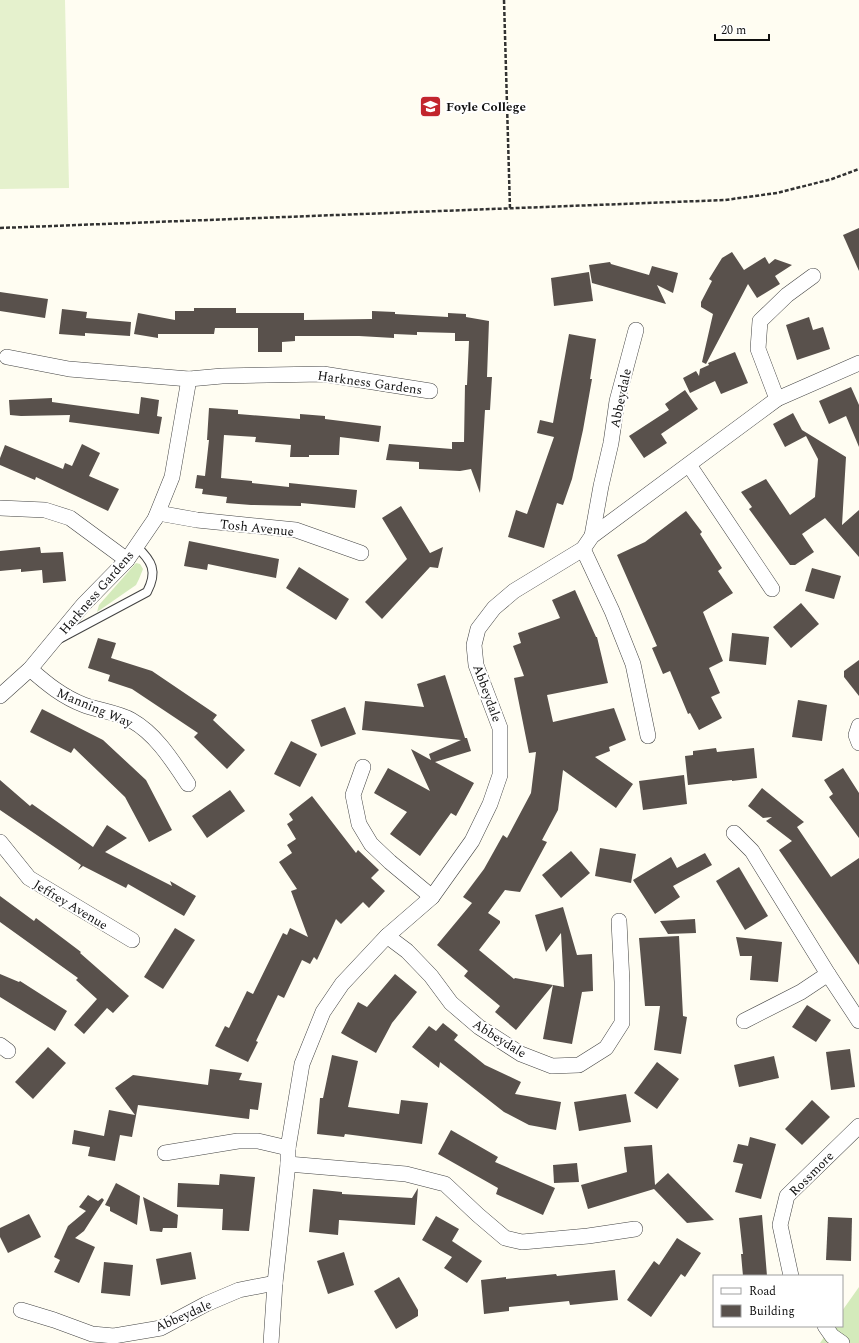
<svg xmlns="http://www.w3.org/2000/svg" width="859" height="1343" font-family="Spectral,serif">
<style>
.green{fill:#d4eabb}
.pitch{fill:#e5f1cd}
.building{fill:#59514c}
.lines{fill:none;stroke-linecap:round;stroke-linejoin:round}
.service-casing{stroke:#434343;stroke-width:10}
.minor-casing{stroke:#434343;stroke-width:16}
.path{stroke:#323232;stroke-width:2.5;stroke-dasharray:4 2;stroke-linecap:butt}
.service{stroke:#fff;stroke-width:8}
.minor{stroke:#fff;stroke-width:15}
.labels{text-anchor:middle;stroke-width:4;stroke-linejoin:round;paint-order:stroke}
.poi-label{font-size:13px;font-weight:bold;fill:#101010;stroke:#fff;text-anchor:start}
.street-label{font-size:13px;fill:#101010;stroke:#fff}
</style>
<rect width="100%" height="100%" fill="#fffdf2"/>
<g class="green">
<polygon points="136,563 140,564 143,569 139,579 136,585 97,612 99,605"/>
<polygon points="859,1287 859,1343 820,1343 832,1326 842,1326 842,1311"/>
</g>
<polygon class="pitch" points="0,0 65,0 69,188 0,189"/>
<g class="building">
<polygon points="859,228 859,271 843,235"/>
<polygon points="732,252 744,270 765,257 769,264 775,259 792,265 775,276 780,284 757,298 748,284 706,364 702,362 713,314 701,307 701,302 712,281 709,279 722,258"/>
<polygon points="610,262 611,264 649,275 652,266 678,273 673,293 657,285 666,304 592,283 589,265"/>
<polygon points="589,272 593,301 554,306 551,278"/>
<polygon points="0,292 48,299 45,318 0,311"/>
<polygon points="194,308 236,308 236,313 304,313 304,320 372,319 372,311 395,312 395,314 448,317 448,313 466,314 466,317 489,321 487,377 492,377 490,410 485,410 480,493 471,469 460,471 419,469 419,462 386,460 389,444 452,449 452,442 464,442 465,385 467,385 469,341 455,341 455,333 417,332 417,335 394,334 394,338 359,336 295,336 295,341 282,342 282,352 258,352 258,328 215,328 214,334 158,334 158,338 134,334 138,313 175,320 175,311 194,311"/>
<polygon points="62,309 87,312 86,318 131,322 130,336 85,333 85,336 59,334"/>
<polygon points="809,317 813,330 823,327 830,349 797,360 786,325"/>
<polygon points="569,334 596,339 590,379 592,379 583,430 572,479 563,505 557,503 544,548 508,537 516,510 527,514 554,437 537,433 540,420 553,423"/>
<polygon points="735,352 748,383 721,394 715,381 690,393 683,378 696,371 699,376 700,369 709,365 708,363"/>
<polygon points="851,387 859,405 859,447 846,416 829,424 819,401"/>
<polygon points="685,390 698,409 661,434 667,443 644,458 629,436 669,410 665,404"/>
<polygon points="141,397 159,400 157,416 162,417 159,434 69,422 70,415 21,416 10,415 9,400 52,398 52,402 139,414"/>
<polygon points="209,408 238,410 238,414 300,419 300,414 325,416 325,419 381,426 379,442 340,437 339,455 309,455 309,457 290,457 291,445 255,442 256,437 224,435 221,478 252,481 252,483 289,487 289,483 357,490 355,508 301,503 301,506 251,505 226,503 227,497 202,494 203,489 195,488 197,475 205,476 209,440 207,440"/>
<polygon points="793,413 802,430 846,457 842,525 859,510 859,557 825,518 802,534 814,552 795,565 790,565 749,509 752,507 741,492 766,479 790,515 815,497 818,459 806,436 785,447 773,424"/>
<polygon points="82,444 100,453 89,476 119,489 108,511 36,477 35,480 0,465 0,458 5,445 63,469 65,463 72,466"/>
<polygon points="401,506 430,553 443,547 438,568 430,567 382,619 365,602 407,559 382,518"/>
<polygon points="686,511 702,532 700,534 722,568 718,571 733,593 703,612 723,661 709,668 720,693 711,697 722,718 699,730 690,713 688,714 670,671 663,674 652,648 657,646 617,555 645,542"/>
<polygon points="189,541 279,559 276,578 208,564 207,570 184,566"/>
<polygon points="40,547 41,553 63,552 66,581 43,583 42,570 21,572 21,569 0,571 0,551"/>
<polygon points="299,567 349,599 336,620 286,588"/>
<polygon points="812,568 841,576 834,599 805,591"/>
<polygon points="575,590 596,637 597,637 608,683 547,695 553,722 614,708 626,740 609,747 610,751 595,757 633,784 616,808 563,770 558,810 542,840 547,842 520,892 505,890 488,913 500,921 500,923 479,950 514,979 515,978 553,985 516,1030 495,1012 500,1006 464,976 468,971 437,945 472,903 463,897 484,869 503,835 507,838 531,793 536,752 529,753 514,678 524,676 513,646 521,643 518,633 560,618 552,600"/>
<polygon points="801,603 819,624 791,648 773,627"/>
<polygon points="732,633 769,637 766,665 729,661"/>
<polygon points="98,638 116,643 111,658 152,671 217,715 213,720 245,750 227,769 194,737 198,733 132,689 108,681 110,675 88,668"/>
<polygon points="859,660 859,696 844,677 844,671"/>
<polygon points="445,675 465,738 467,738 471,751 435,762 474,783 456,816 451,813 420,856 390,834 407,812 374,793 388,768 430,791 411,749 431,760 429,754 461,740 362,730 365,701 424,707 417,684"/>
<polygon points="798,700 827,705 822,741 792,737"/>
<polygon points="345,707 356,734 321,747 311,720"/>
<polygon points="42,709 103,740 146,780 172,830 149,842 125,797 74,748 71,753 30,732"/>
<polygon points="291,741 317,754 300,787 274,774"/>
<polygon points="716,748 717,752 754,748 757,778 732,781 732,780 688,785 685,756 693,755 693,751"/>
<polygon points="843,768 859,793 859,838 829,797 833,794 824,780"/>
<polygon points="684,775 687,804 643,810 639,781"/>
<polygon points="0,780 30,806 32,804 93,847 107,825 127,838 105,852 172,886 170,881 196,896 184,916 128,884 126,888 83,866 78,870 81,865 0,810"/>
<polygon points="762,788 804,822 797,827 831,877 859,858 859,965 779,850 792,841 766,821 772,817 763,818 748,806"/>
<polygon points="230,790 245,811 207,838 192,816"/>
<polygon points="312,796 356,853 358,850 379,870 371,878 385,891 369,908 363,902 341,924 336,919 317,960 314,957 310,964 302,960 284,998 278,995 256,1041 258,1042 248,1062 215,1046 225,1026 229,1028 247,991 253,994 283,933 287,935 290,928 308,937 291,891 297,889 279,862 292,853 287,845 296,839 287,824 293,820 289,814"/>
<polygon points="600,848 636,854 631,883 595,876"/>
<polygon points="571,851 590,873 561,898 542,875"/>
<polygon points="705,853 712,865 673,886 680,897 655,914 633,880 671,857 677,868"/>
<polygon points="739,867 768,916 745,930 716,881"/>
<polygon points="0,896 34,921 36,918 81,952 80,953 129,996 113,1013 107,1008 84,1034 74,1025 97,999 76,980 78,978 0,922"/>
<polygon points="563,907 577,955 592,954 593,991 582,992 572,1044 543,1039 553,985 564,987 561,933 546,952 535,915"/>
<polygon points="695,919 696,933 668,934 660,921"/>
<polygon points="175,928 195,940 163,989 144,977"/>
<polygon points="679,936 683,1016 687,1017 681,1054 654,1050 660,1006 645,1006 639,938"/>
<polygon points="736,937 782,942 778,982 750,980 752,956 740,956"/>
<polygon points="0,974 19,982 20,981 67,1011 55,1031 0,997"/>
<polygon points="395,974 417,992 392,1023 376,1053 341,1033 358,1002 367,1007"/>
<polygon points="807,1005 831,1020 816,1042 792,1027"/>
<polygon points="443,1023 458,1035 454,1040 485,1065 521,1082 515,1094 561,1102 556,1130 529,1125 504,1112 440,1062 439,1068 412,1047 429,1026 436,1031"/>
<polygon points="48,1047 66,1063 33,1099 15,1082"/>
<polygon points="850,1049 855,1087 831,1090 826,1052"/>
<polygon points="332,1055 358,1061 348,1107 399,1114 401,1100 428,1103 422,1144 345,1134 344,1137 317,1134 320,1098 323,1098"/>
<polygon points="774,1056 779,1078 739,1087 734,1065"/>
<polygon points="657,1062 679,1079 657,1109 634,1093"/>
<polygon points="210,1069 242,1073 239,1080 262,1083 258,1110 250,1109 249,1119 138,1105 132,1137 120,1135 115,1161 88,1156 90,1147 72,1144 74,1130 104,1136 109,1110 135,1115 115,1088 133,1075 208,1085"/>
<polygon points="626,1094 631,1122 579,1131 574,1102"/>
<polygon points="812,1100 830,1117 802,1145 785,1129"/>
<polygon points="451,1130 498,1157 495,1162 555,1188 543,1215 496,1194 498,1188 438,1154"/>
<polygon points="750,1137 776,1144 761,1199 735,1192 743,1164 733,1162 738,1144 748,1146"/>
<polygon points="652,1145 655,1185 668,1173 714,1220 687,1223 654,1189 588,1209 581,1185 627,1172 624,1147"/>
<polygon points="577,1163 579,1182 554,1183 553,1165"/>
<polygon points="220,1174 255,1177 249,1231 222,1230 223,1209 177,1207 178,1183 219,1185"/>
<polygon points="116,1183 140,1196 137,1225 110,1211 110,1207 105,1205"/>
<polygon points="418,1188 415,1225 339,1220 338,1235 309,1232 313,1189 342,1192 342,1194 412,1198"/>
<polygon points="88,1195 98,1201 102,1198 104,1200 84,1231 75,1238 95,1247 79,1283 54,1272 60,1260 54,1257 68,1226 86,1211 79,1207"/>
<polygon points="143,1197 178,1215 177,1228 163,1228 162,1232 150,1231"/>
<polygon points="29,1214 41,1237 8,1253 0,1237 0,1228"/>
<polygon points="762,1215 767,1276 743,1276 741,1254 743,1254 739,1218"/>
<polygon points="436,1216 459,1229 452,1241 482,1261 467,1283 444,1268 452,1257 422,1240"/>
<polygon points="828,1217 852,1218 851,1261 826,1260"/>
<polygon points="677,1238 701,1253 685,1277 681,1274 651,1317 627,1300 654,1261 659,1265"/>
<polygon points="191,1252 196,1279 161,1285 156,1259"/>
<polygon points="344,1252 354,1285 328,1294 317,1261"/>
<polygon points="104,1262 133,1265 130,1296 101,1293"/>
<polygon points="615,1270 618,1300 570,1305 569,1301 509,1307 509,1311 484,1314 481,1280 506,1277 506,1279 556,1274 557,1276"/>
<polygon points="399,1277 418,1310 418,1316 396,1329 374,1291"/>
</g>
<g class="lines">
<defs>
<path id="service" d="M 59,639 L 147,592 C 158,571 152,561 136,546"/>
<g id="minor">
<polyline points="7,357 69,369 189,379 222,376 323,374 430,391"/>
<polyline points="777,399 758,349 760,321 787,295 813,276"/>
<polyline points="689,465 772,589"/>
<polyline points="0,508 45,510 70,518 127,560"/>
<polyline points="155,519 158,513 197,520 296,530 361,553"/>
<polyline points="592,536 601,486 611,443 617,401 636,330"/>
<polyline points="583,549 612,611 633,664 648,736"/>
<path d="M 30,669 C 47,684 63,697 84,705 C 97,710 119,713 131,720 C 156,734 172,760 188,784"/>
<polyline points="0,696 30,669 83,605 127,560 155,519 172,477 189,379"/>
<polyline points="859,726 856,735 859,743"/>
<polyline points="363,767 353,795 359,824 371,844 390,862 432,897"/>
<polyline points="734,833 752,851 828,974 859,1021"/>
<polyline points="0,842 29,878 132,940"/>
<polyline points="387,936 407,951 431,976 451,1003 479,1027 521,1054 552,1066 579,1065 606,1048 622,1023 622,982 619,921"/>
<polyline points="744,1021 801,992 828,974"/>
<polyline points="0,1045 8,1051"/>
<polyline points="165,1153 238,1141 258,1141 288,1148"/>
<polyline points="288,1164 406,1174 445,1184 478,1215 505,1238 522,1242 588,1236 635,1229"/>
<polyline points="791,1276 780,1225 787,1196 859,1126"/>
<polyline points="21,1310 54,1320 92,1334 114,1336 161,1328 206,1304 239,1290 275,1283"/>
<polyline points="825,1326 832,1336 842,1343"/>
<polyline points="271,1343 275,1283 288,1164 288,1148 302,1064 323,1012 342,984 387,936 432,897 472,841 490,804 500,775 500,728 476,665 474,645 478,629 494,608 514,591 583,549 592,536 777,399 859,363"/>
</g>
</defs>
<use href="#service" class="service-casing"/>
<use href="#minor" class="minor-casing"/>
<g class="path">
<polyline points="504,0 510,209"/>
<polyline points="0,228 725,200 777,193 832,179 859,169"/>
</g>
<use href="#service" class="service"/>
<use href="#minor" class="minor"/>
</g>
<defs>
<symbol id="school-square" viewBox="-11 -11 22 22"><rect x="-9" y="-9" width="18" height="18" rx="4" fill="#c2252d" stroke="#fff"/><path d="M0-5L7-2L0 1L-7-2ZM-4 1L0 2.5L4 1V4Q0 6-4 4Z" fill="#fff"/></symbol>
</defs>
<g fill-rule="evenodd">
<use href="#school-square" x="418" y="94" width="25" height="25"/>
</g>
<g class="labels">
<g class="poi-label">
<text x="446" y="111">Foyle College</text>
</g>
<g class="street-label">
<text transform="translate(370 382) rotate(8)" y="5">Harkness Gardens</text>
<text transform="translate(620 398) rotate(-78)" y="5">Abbeydale</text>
<text transform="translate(257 527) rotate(6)" y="5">Tosh Avenue</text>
<text transform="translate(96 592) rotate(-49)" y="5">Harkness Gardens</text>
<text transform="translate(488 693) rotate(70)" y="5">Abbeydale</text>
<text transform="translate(95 707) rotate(23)" y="5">Manning Way</text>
<text transform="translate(71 904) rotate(31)" y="5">Jeffrey Avenue</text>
<text transform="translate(500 1038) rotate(32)" y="5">Abbeydale</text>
<text transform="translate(811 1173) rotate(-45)" y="5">Rossmore</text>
<text transform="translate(183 1315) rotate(-24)" y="5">Abbeydale</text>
</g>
</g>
<rect x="713" y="1275" width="130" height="52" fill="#ffffff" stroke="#9f9f9f"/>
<rect x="721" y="1288" width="20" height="6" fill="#ffffff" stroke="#9f9f9f"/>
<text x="749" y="1295" font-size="12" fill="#101010">Road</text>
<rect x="721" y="1305" width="20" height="12" fill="#59514c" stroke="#9f9f9f"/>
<text x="749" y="1315" font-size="12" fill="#101010">Building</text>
<path d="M715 34v6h54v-6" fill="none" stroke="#101010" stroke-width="2"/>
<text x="721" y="34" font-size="12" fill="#101010" stroke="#ffffff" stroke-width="3" paint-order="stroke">20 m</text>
</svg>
